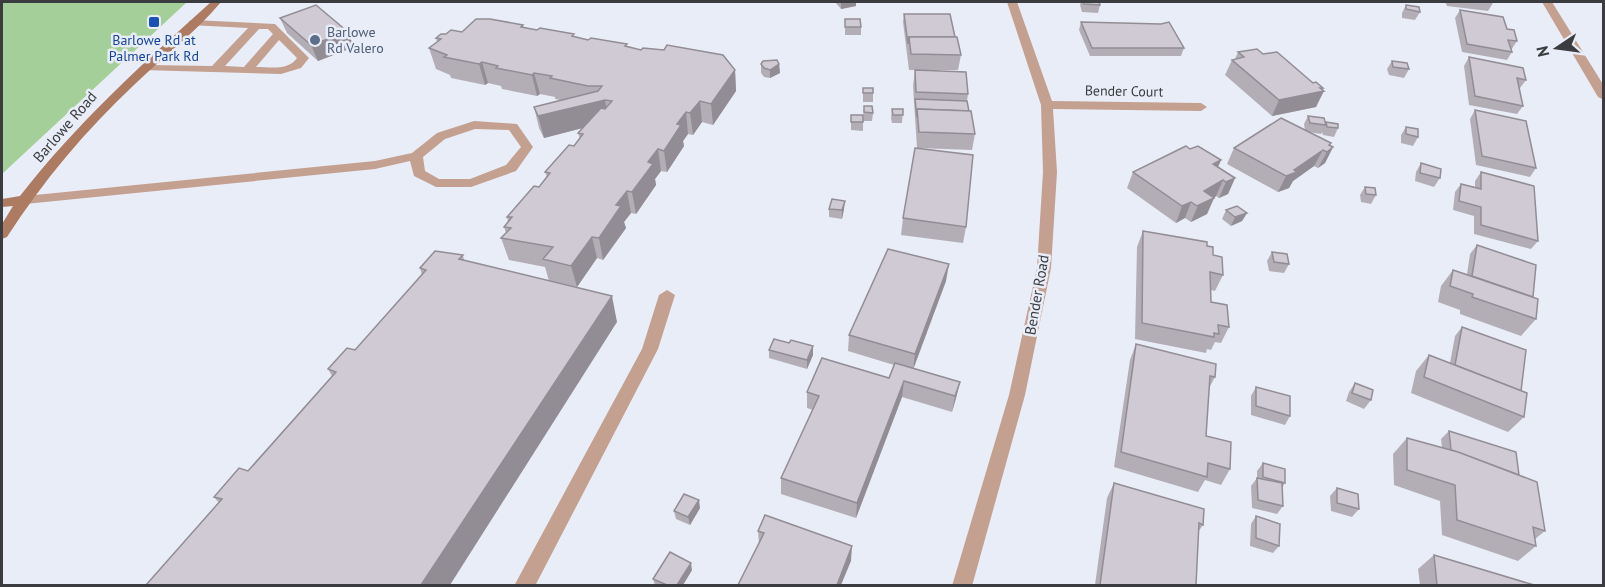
<svg xmlns="http://www.w3.org/2000/svg" width="1605" height="587" font-family="'PT Sans',sans-serif">
<style>
.green{fill:#a4cf98}
.lines{fill:none;stroke-linecap:round;stroke-linejoin:round}
.lane{fill:#c4a090;fill-rule:evenodd}
.street{fill:#c4a090;fill-rule:evenodd}
.secondary{fill:#ad7a62;fill-rule:evenodd}
.wall{fill:#b3aeb6}
.shaded-wall{fill:#928d94}
.building{fill:#d0cad4;stroke:#928d94;stroke-width:1.5}
.transit-dot{fill:#1a4fb4;stroke:#e9edf8;stroke-width:2}
.service-dot{fill:#5c6f8a;stroke:#e9edf8;stroke-width:2}
.labels{text-anchor:middle;stroke-width:5;stroke-linejoin:round;paint-order:stroke}
.far-service-label{font-size:14px;fill:#4e5e75;stroke:#e9edf8;text-anchor:start}
.far-transit-label{font-size:14px;fill:#164399;stroke:#e9edf8}
.far-street-label{font-size:14px;fill:#3a3c40;stroke:#e9edf8}
.street-label{font-size:15px;fill:#3a3c40;stroke:#e9edf8}
</style>
<rect width="100%" height="100%" fill="#e9edf8"/>
<polygon class="green" points="2,2 187,2 2,174"/>
<g class="lines">
<g class="lane">
<path d="M 193,20 L 275,24 L 309,58 L 301,68 L 281,74 L 142,70 L 142,66 L 146,65 L 212,66 L 248,28 L 189,25 L 189,21 ZM 259,29 L 268,29 L 273,34 L 244,67 L 225,66 ZM 279,40 L 297,58 C 288,71 270,67 256,67 Z"/>
<path d="M 474,121 L 517,124 L 533,147 L 516,171 L 471,187 L 436,187 L 414,176 L 410,161 L 375,169 L 25,204 L 18,200 L 25,196 L 375,161 L 412,153 L 437,133 ZM 475,129 L 509,130 L 521,147 L 506,165 L 470,179 L 439,179 L 425,171 L 423,157 L 445,139 Z"/>
<polygon points="667,290 675,295 658,349 535,586 514,586 642,349 659,295"/>
</g>
<g class="street">
<polygon points="1007,2 1017,2 1052,101 1201,103 1207,107 1201,111 1053,109 1057,172 1051,268 1025,395 972,586 952,586 1009,395 1037,268 1043,172 1041,105"/>
<polygon points="1542,2 1552,2 1604,86 1604,100 1598,97"/>
</g>
<path class="secondary" d="M 211,2 L 221,2 C 196,32 163,57 135,84 C 86,130 43,181 7,237 L 2,239 L 2,224 L 13,206 L 2,207 L 2,199 L 20,196 C 76,124 143,63 211,2 Z"/>
</g>
<g class="wall">
<polygon points="835,2 856,2 856,6 841,9"/>
<polygon points="1081,2 1099,2 1100,5 1098,13 1082,12 1080,5"/>
<polygon points="1445,2 1492,2 1493,3 1488,11 1447,6"/>
<polygon points="1406,5 1420,12 1415,20 1402,18 1402,13"/>
<polygon points="1460,10 1507,29 1517,41 1511,50 1512,52 1507,60 1462,52 1455,18"/>
<polygon points="904,14 955,37 961,55 958,70 909,70 903,22"/>
<polygon points="280,18 354,47 318,61 287,33"/>
<polygon points="845,19 861,27 861,35 845,35"/>
<polygon points="1081,22 1184,48 1181,56 1090,56 1079,30"/>
<polygon points="523,25 524,28 627,47 735,70 736,91 713,125 702,122 693,135 688,134 683,141 684,146 667,172 661,171 655,179 656,185 636,214 631,213 624,222 626,228 603,260 597,258 577,287 549,281 545,267 509,260 501,238 506,233 504,227 508,222 507,217 539,187 547,177 545,172 574,146 580,139 578,133 583,128 544,138 539,128 534,107 560,100 555,99 555,97 540,94 537,96 502,89 501,86 488,83 485,85 451,78 450,75 436,69 429,48 437,42 436,38 446,34"/>
<polygon points="1238,52 1263,54 1313,83 1323,88 1316,107 1272,116 1225,75 1232,60 1235,59"/>
<polygon points="1469,57 1526,80 1520,88 1519,88 1523,106 1517,114 1469,105 1464,66"/>
<polygon points="1392,61 1409,69 1404,78 1389,75 1387,69"/>
<polygon points="761,64 779,64 780,73 770,78 764,77 761,73"/>
<polygon points="915,70 968,94 967,101 969,111 975,134 972,150 917,148 913,86"/>
<polygon points="863,88 873,93 873,102 863,102"/>
<polygon points="864,106 873,113 872,121 863,121"/>
<polygon points="892,109 903,109 902,123 892,123 891,118"/>
<polygon points="1475,110 1536,168 1530,177 1476,165 1470,119"/>
<polygon points="851,115 863,122 863,131 851,130"/>
<polygon points="1308,116 1325,124 1326,122 1338,128 1334,137 1323,135 1322,132 1321,134 1308,132 1333,147 1325,163 1318,168 1314,166 1293,181 1289,188 1278,192 1227,164 1234,148 1305,131 1304,124"/>
<polygon points="1406,127 1418,137 1413,146 1401,143 1401,135"/>
<polygon points="1190,149 1221,160 1218,167 1235,178 1228,194 1219,198 1216,196 1214,198 1207,214 1191,222 1185,218 1176,223 1127,188 1133,172"/>
<polygon points="1421,163 1440,178 1434,187 1415,181 1416,172"/>
<polygon points="1481,172 1538,241 1531,249 1474,234 1474,216 1453,210 1455,192 1461,184 1475,187 1475,181"/>
<polygon points="1365,187 1376,195 1371,204 1361,202 1360,195"/>
<polygon points="829,209 844,209 842,219 829,217"/>
<polygon points="1226,210 1247,213 1242,221 1231,226 1222,219"/>
<polygon points="903,218 966,227 963,243 901,235"/>
<polygon points="1143,231 1207,246 1213,255 1223,275 1215,291 1211,290 1211,302 1229,327 1221,343 1215,342 1211,350 1207,349 1206,353 1135,339 1137,247"/>
<polygon points="1477,245 1533,297 1536,319 1521,336 1460,314 1460,310 1438,302 1441,286 1453,270 1467,274 1470,254"/>
<polygon points="1272,252 1289,264 1284,273 1269,271 1267,261"/>
<polygon points="463,255 464,260 617,322 219,503 214,497 248,471 332,376 328,369 355,350 422,275 420,268"/>
<polygon points="946,281 913,368 960,382 956,398 952,412 902,397 856,518 781,494 781,478 813,410 807,408 807,392 889,378 894,365 848,351 849,335"/>
<polygon points="1462,327 1521,391 1524,417 1508,432 1411,393 1416,371 1429,355 1450,363 1455,336"/>
<polygon points="789,343 813,355 807,369 769,358 769,350"/>
<polygon points="1136,344 1215,377 1209,388 1206,436 1230,469 1221,485 1205,480 1198,492 1114,467 1130,360"/>
<polygon points="1355,383 1371,400 1364,409 1346,401 1349,392"/>
<polygon points="1256,387 1290,416 1285,425 1251,415 1251,396"/>
<polygon points="1449,431 1519,475 1545,531 1535,539 1536,546 1518,561 1442,535 1440,501 1394,485 1393,454 1407,438 1442,448 1441,439"/>
<polygon points="1263,463 1285,483 1282,488 1283,506 1277,514 1252,508 1251,486 1257,478 1257,471"/>
<polygon points="1114,483 1203,525 1198,532 1196,585 1095,585 1107,498"/>
<polygon points="1337,488 1359,509 1352,517 1331,511 1330,496"/>
<polygon points="700,508 690,525 676,519 674,511"/>
<polygon points="1256,516 1279,546 1273,553 1250,546 1251,524"/>
<polygon points="758,531 851,561 759,544"/>
<polygon points="1434,555 1534,585 1420,585 1418,569"/>
<polygon points="692,570 683,585 655,585 653,579"/>
</g>
<g class="shaded-wall">
<polygon points="841,2 856,2 856,6 841,9"/>
<polygon points="348,32 354,47 318,61 311,45"/>
<polygon points="482,62 488,83 485,85 479,64"/>
<polygon points="779,64 780,73 770,78 770,70"/>
<polygon points="735,70 736,91 713,125 711,104"/>
<polygon points="534,73 540,94 537,96 532,75"/>
<polygon points="1323,88 1321,92 1324,91 1316,107 1272,116 1279,100"/>
<polygon points="605,100 609,121 544,138 538,116"/>
<polygon points="700,101 702,122 693,135 690,113"/>
<polygon points="686,112 688,134 683,141 684,146 667,172 664,151 677,124"/>
<polygon points="1333,147 1325,163 1318,168 1327,152"/>
<polygon points="658,149 661,171 655,179 656,185 636,214 632,192 648,162"/>
<polygon points="1323,150 1314,166 1293,181 1289,188 1278,192 1286,176"/>
<polygon points="1221,160 1214,176 1213,164"/>
<polygon points="1235,178 1228,194 1219,198 1226,182"/>
<polygon points="1223,180 1216,196 1214,198 1207,214 1191,222 1204,191"/>
<polygon points="627,191 631,213 624,222 626,228 603,260 599,238 616,205"/>
<polygon points="845,201 844,209 842,219 842,210"/>
<polygon points="1191,202 1185,218 1176,223 1182,206"/>
<polygon points="1247,213 1242,221 1231,226 1235,217"/>
<polygon points="592,237 597,258 577,287 571,266"/>
<polygon points="949,264 946,281 913,370 915,354"/>
<polygon points="612,296 617,322 450,585 421,585"/>
<polygon points="813,346 813,355 807,369 807,360"/>
<polygon points="904,381 902,397 856,518 857,503"/>
<polygon points="960,382 956,398 952,412 955,396"/>
<polygon points="699,500 700,508 690,525 688,517"/>
<polygon points="852,546 851,561 841,585 837,585"/>
<polygon points="691,563 692,570 683,585 677,585"/>
</g>
<g class="building">
<polygon points="1083,2 1099,2 1100,5 1084,4"/>
<polygon points="316,5 348,32 311,45 280,18"/>
<polygon points="1406,5 1419,7 1420,12 1406,9"/>
<polygon points="1460,10 1503,17 1507,29 1514,30 1517,41 1508,40 1512,52 1467,44"/>
<polygon points="904,14 950,14 955,37 909,37 908,44"/>
<polygon points="476,19 490,19 523,25 521,27 537,30 540,28 574,34 572,36 588,40 591,38 627,44 625,46 641,50 643,48 664,50 667,45 723,55 735,70 711,104 700,101 690,113 686,112 677,124 681,125 664,151 658,149 648,162 653,164 632,192 627,191 616,205 621,206 599,238 592,237 571,266 543,259 553,247 501,238 511,228 504,227 512,217 507,217 534,186 539,187 550,173 545,172 569,145 574,146 583,134 578,133 601,108 605,109 612,101 605,100 538,116 534,107 598,91 602,86 588,86 550,78 552,76 534,73 532,75 496,68 498,66 482,62 479,64 444,57 447,55 429,48 441,39 436,38 441,34 446,34 451,30 462,32"/>
<polygon points="845,19 860,19 861,27 845,27"/>
<polygon points="1081,22 1161,24 1169,22 1184,48 1092,48"/>
<polygon points="909,37 957,37 961,55 911,54"/>
<polygon points="1257,49 1263,54 1277,52 1313,83 1316,82 1323,88 1320,88 1324,91 1279,100 1232,60 1244,57 1238,52"/>
<polygon points="1469,57 1523,68 1526,80 1517,78 1523,106 1475,96"/>
<polygon points="777,60 779,64 770,70 764,68 761,64 763,61"/>
<polygon points="1392,61 1407,63 1409,69 1393,67"/>
<polygon points="915,70 966,72 968,94 916,92"/>
<rect x="863" y="88" width="10" height="5"/>
<polygon points="915,99 967,101 969,111 917,109 917,117"/>
<polygon points="864,106 872,106 873,113 864,112"/>
<polygon points="892,109 903,109 903,115 893,115"/>
<polygon points="917,109 971,111 975,134 919,132"/>
<polygon points="1475,110 1526,121 1536,168 1482,156"/>
<rect x="851" y="115" width="12" height="7"/>
<polygon points="1308,116 1324,118 1326,125 1310,123"/>
<polygon points="1281,118 1331,143 1329,145 1333,147 1327,152 1323,150 1294,170 1297,172 1286,176 1234,148"/>
<polygon points="1326,122 1338,124 1338,128 1327,127"/>
<polygon points="1406,127 1418,129 1418,137 1406,134"/>
<polygon points="1186,146 1190,149 1198,146 1221,160 1213,164 1235,178 1226,182 1223,180 1204,191 1214,198 1197,206 1191,202 1182,206 1133,172"/>
<polygon points="915,148 973,155 966,227 903,218"/>
<polygon points="1421,163 1441,169 1440,178 1420,173"/>
<polygon points="1481,172 1534,186 1538,241 1481,225 1481,207 1459,201 1461,184 1481,189"/>
<polygon points="1365,187 1375,188 1376,195 1366,194"/>
<polygon points="832,199 845,201 842,210 829,209"/>
<polygon points="1237,206 1247,213 1235,217 1226,210"/>
<polygon points="1143,231 1207,242 1207,246 1213,247 1213,255 1222,257 1223,275 1210,272 1211,302 1227,305 1229,327 1218,325 1219,334 1214,333 1214,337 1142,323"/>
<polygon points="1477,245 1536,265 1533,297 1472,276"/>
<polygon points="888,249 949,264 915,354 849,335"/>
<polygon points="435,251 463,255 459,259 612,296 421,585 146,585 222,499 214,497 239,468 248,471 336,372 328,369 347,348 355,350 426,270 420,268"/>
<polygon points="1272,252 1287,254 1289,264 1274,262"/>
<polygon points="1453,270 1538,299 1536,319 1472,297 1473,294 1450,286"/>
<polygon points="1462,327 1526,350 1521,391 1455,365"/>
<polygon points="774,339 789,343 791,340 813,346 807,360 769,350"/>
<polygon points="1136,344 1216,364 1215,377 1210,376 1206,436 1231,442 1230,469 1208,463 1207,477 1121,452"/>
<polygon points="1429,355 1527,393 1524,417 1424,377"/>
<polygon points="822,358 889,378 895,363 960,382 955,396 904,381 857,503 781,478 819,396 807,392"/>
<polygon points="1355,383 1373,390 1371,400 1352,393"/>
<polygon points="1256,387 1290,396 1290,416 1256,406"/>
<polygon points="1449,431 1516,452 1519,475 1451,450"/>
<polygon points="1407,438 1458,452 1537,482 1545,531 1533,527 1536,546 1457,520 1455,485 1407,470"/>
<polygon points="1263,463 1285,469 1285,483 1263,477"/>
<polygon points="1257,478 1282,483 1283,506 1258,500"/>
<polygon points="1114,483 1204,509 1203,525 1199,523 1196,585 1100,585"/>
<polygon points="1337,488 1358,494 1359,509 1337,503"/>
<polygon points="684,494 699,500 688,517 674,511"/>
<polygon points="765,515 852,546 837,585 738,585 764,533 758,531"/>
<polygon points="1256,516 1280,524 1279,546 1256,538"/>
<polygon points="670,552 691,563 677,585 667,585 653,579"/>
<polygon points="1434,555 1534,585 1437,585"/>
</g>
<rect class="transit-dot" x="148" y="16" width="12" height="12" rx="3"/>
<circle class="service-dot" cx="315" cy="40" r="6"/>
<g class="labels">
<g class="far-service-label">
<text x="327" y="37">Barlowe<tspan x="327" dy="16">Rd Valero</tspan></text>
</g>
<g class="far-transit-label">
<text x="154" y="45">Barlowe Rd at<tspan x="154" dy="16">Palmer Park Rd</tspan></text>
</g>
<g class="far-street-label">
<text transform="translate(1124 91) rotate(1)" y="5">Bender Court</text>
</g>
<g class="street-label">
<text transform="translate(65 127) rotate(-49)" y="5">Barlowe Road</text>
<text transform="translate(1037 295) rotate(-80)" y="5">Bender Road</text>
</g>
</g>
<rect width="1605" height="587" fill="none" stroke="#3a3c40" stroke-width="6"/>
<g transform="translate(1557 48) rotate(257)" stroke="#e9edf8" stroke-width="4.5" paint-order="stroke">
<path d="M0-4.5L10 22L0 15L-10 22Z" fill="#3a3c40"/>
<text y="-9" font-size="16" font-weight="bold" text-anchor="middle" fill="#3a3c40">N</text>
</g>
</svg>
